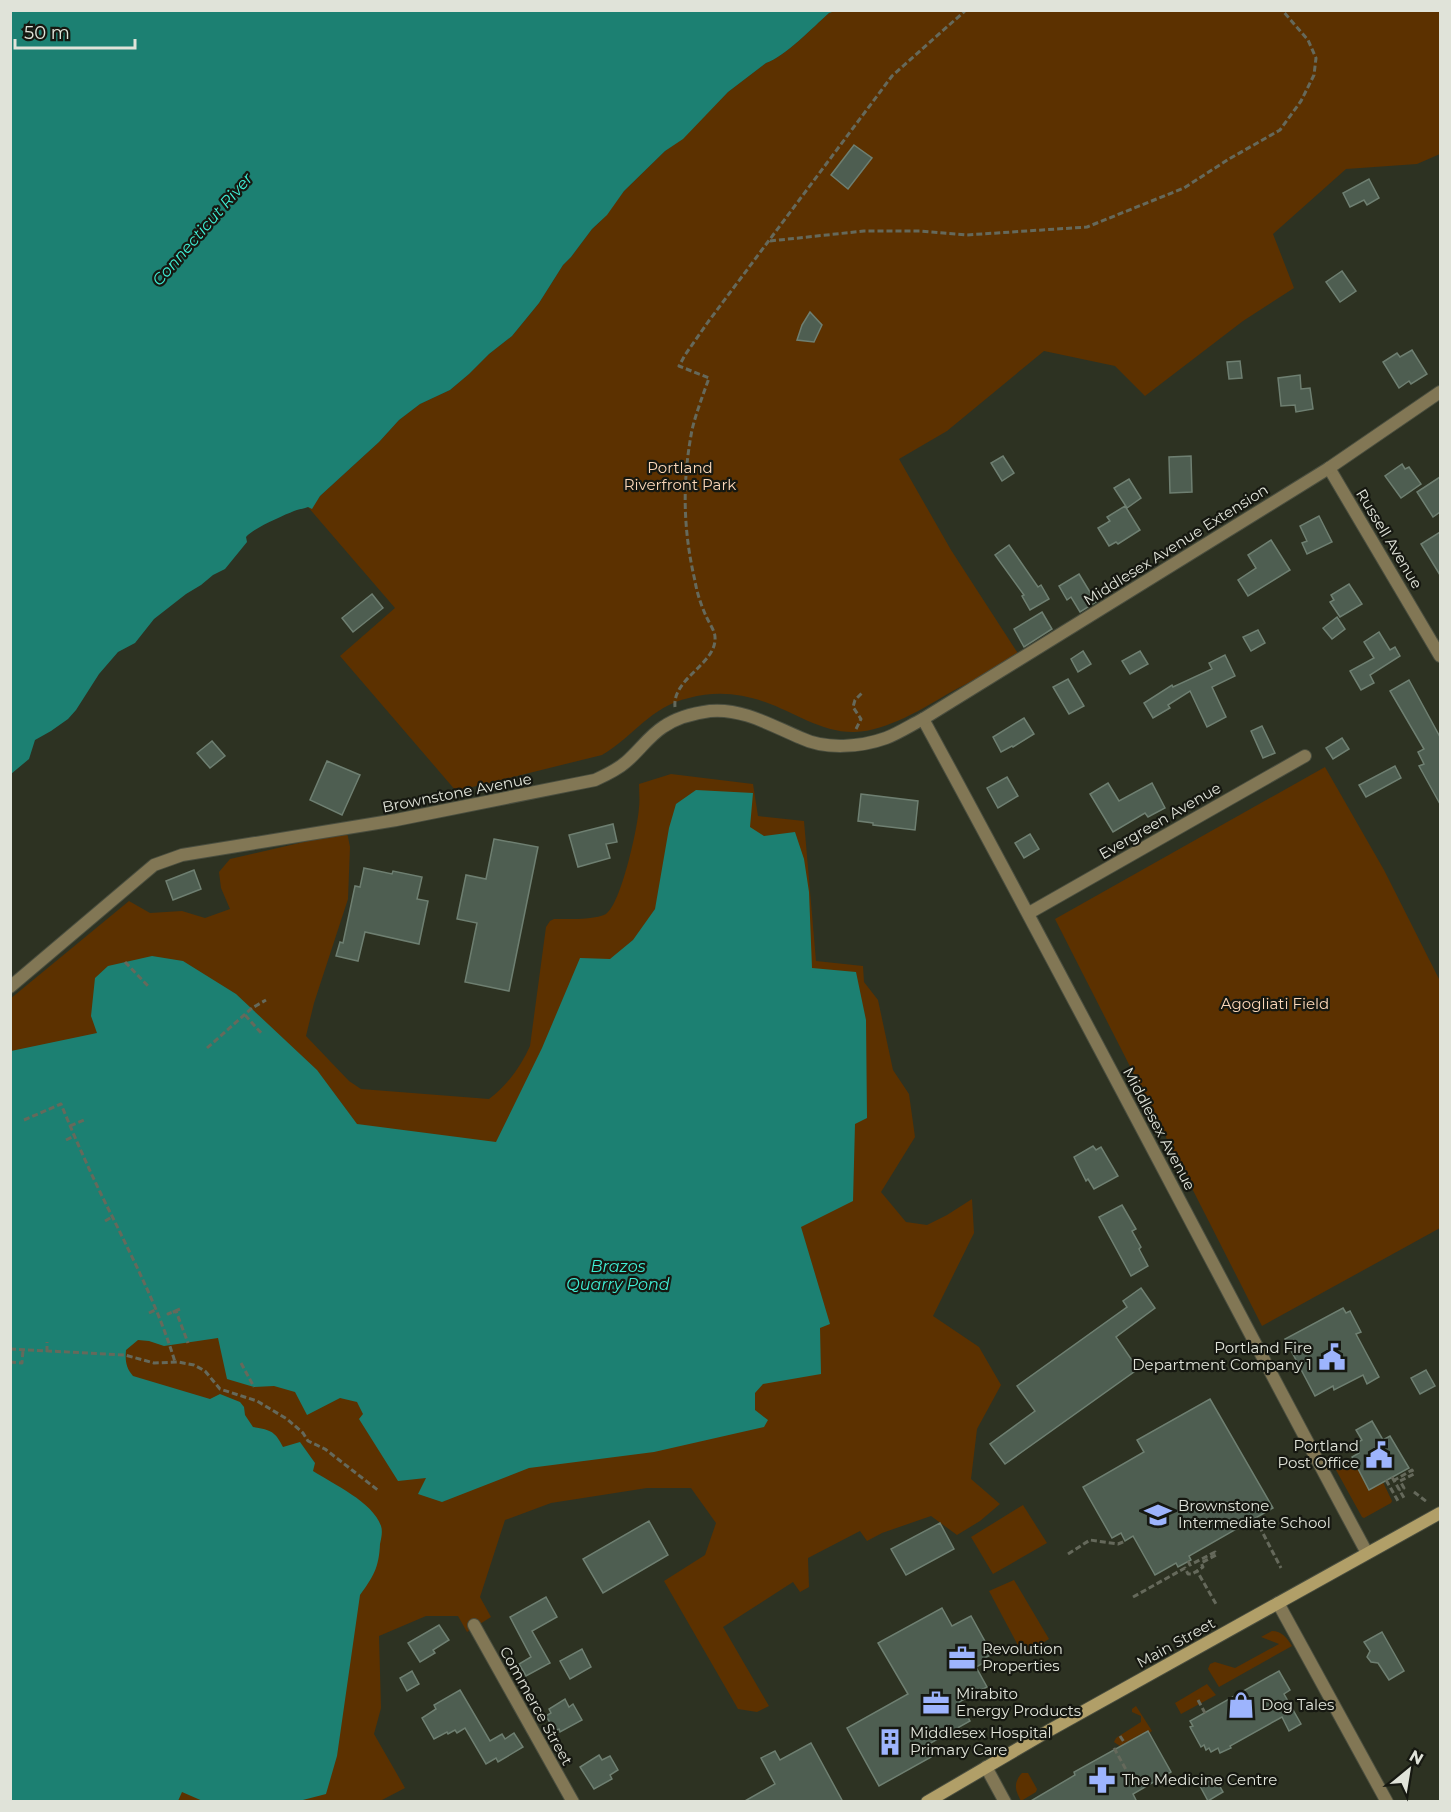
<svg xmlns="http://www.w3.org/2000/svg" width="1451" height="1812" font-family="Montserrat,sans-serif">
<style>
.green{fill:#5c3100}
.water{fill:#1c8072}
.building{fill:#4e5e51;stroke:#6e7f71;stroke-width:1.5}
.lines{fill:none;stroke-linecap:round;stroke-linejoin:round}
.street-casing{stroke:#4a4e3f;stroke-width:14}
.secondary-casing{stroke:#4a4e3f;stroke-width:14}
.path{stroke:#65695b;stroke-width:3;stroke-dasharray:6 3;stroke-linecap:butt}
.street{stroke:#827755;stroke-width:12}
.secondary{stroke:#b19f68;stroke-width:12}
.labels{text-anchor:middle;stroke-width:4.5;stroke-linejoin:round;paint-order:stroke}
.park-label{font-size:15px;fill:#fbd7b9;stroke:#161811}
.street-label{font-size:15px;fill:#e0e3d9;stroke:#161811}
.poi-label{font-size:15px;fill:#e0e3d9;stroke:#161811;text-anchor:start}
.water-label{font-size:16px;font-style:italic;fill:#3fefd6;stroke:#161811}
</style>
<rect width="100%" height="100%" fill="#2d3222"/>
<g class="green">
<path d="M 835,10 L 1440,11 L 1440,154 L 1417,164 L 1346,169 L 1273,234 L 1294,288 L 1243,321 L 1145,396 L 1115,366 L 1044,351 L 947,431 L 899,459 L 951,550 L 1019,655 C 1007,662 996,670 983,676 C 973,681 961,686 951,692 C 924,708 887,731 855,732 C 822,733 794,712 765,702 C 739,693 715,691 689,698 C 651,706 633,737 602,755 L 456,791 L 340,656 L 395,608 L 308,507 L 312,508 L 320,496 L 379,442 L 399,420 L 420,404 L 450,390 L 469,374 L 489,354 L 512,336 L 539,303 L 563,265 L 571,257 L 592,229 L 599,223 L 624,191 L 665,151 L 683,138 L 728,92 L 766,63 C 786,56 813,27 829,13 Z"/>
<polygon points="1325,767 1384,870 1440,981 1440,1228 1262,1326 1055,919"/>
<path d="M 671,774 L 753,784 L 758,816 L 804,821 L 816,961 L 863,966 L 864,982 L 878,1000 L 893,1070 L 909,1094 L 915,1137 L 881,1192 L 906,1222 L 927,1225 L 947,1215 L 972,1199 L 974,1233 L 933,1316 L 979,1347 L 1001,1385 L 977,1429 L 971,1479 L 1000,1504 L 980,1521 L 957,1535 L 931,1516 L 882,1533 L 867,1541 L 860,1531 L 808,1558 L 809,1587 L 800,1592 L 793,1582 L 723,1627 L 769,1706 L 757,1712 L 738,1709 L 664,1581 L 705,1555 L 716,1523 L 691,1488 L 647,1488 L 551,1503 L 505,1520 L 480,1597 L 491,1617 L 467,1632 L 458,1616 L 426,1616 L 379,1636 L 381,1708 L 374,1734 L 405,1788 L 380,1801 L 11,1801 L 10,999 L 129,901 L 150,913 L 182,911 L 205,918 L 230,909 L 221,888 L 219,872 L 230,859 L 347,832 L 350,847 L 348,899 L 314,1003 L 306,1036 L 349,1081 L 361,1089 L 489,1099 C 507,1086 521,1066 530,1046 L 546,927 L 550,921 L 554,919 C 567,919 595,920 606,914 C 621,904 638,827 639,807 C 640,800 639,792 639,784 Z"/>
<polygon points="1353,1460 1369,1489 1383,1482 1392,1501 1391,1503 1364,1518 1362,1517 1336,1470"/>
<polygon points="1023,1505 1047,1543 993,1574 971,1537"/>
<polygon points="1014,1580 1049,1639 1023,1655 989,1591"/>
<path d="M 1272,1631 C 1282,1631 1287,1638 1292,1646 L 1219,1687 L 1208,1669 L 1210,1664 L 1215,1662 L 1235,1668 L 1279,1644 L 1261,1637 Z"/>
<polygon points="1207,1684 1216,1695 1181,1714 1175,1703"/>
<polygon points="1136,1706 1152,1731 1149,1733 1147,1731 1126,1743 1123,1748 1114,1742 1116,1738 1141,1722 1141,1716 1132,1712 1132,1709"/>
<path d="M 1022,1773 L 1028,1773 L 1037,1789 L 1036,1792 L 1021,1801 C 1015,1790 1013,1783 1022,1773 Z"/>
</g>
<g class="water">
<path d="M 11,10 L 835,10 L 835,11 L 829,13 C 812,28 786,56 766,63 L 728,92 L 683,139 L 665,151 L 624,191 L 607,215 L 592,229 L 571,257 L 563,265 L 539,303 L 512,336 L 489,354 L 469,374 L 450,390 L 420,404 L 399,420 L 379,442 L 320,496 L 312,509 L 308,507 C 303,509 299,509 294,511 C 282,516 254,528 246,537 L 247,542 L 225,569 L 213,575 L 201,585 L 186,594 L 154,619 L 135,643 L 118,652 L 99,674 L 76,710 L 68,719 L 51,731 L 35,740 L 29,759 L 11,774 Z"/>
<path d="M 696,790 L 753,793 L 750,827 L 764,836 L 795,832 L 804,859 L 809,892 L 812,968 L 856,972 L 866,1020 L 867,1118 L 855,1124 L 853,1201 L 801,1227 L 830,1324 L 820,1328 L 821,1374 L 763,1384 L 755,1393 L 755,1410 L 768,1420 L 764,1427 L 654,1452 L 529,1468 L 442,1502 L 418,1494 L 426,1478 L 398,1481 L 359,1419 L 363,1414 L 357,1402 L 340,1398 L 307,1415 L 295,1392 L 274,1386 L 254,1387 L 227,1379 L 218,1338 L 164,1346 L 149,1341 L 138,1340 L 126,1350 C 125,1361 126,1368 133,1376 L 210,1399 L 220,1394 L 240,1402 L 244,1407 L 245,1415 L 253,1427 C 271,1430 275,1431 283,1447 L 300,1442 L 315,1463 L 313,1471 C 333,1484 373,1502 381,1526 C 383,1532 381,1539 380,1544 C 379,1568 373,1577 360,1595 L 337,1756 L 326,1794 L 299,1801 L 205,1802 L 182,1792 L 178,1801 L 11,1801 L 11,1051 L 97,1033 L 91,1016 L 95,978 L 108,966 L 152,956 L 183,961 L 236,994 L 317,1070 L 357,1124 L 496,1142 L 542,1048 L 580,958 L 610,959 L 633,940 L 655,909 L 669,828 L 676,804 Z"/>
</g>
<g class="building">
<polygon points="854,145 872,158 848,189 831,175"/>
<polygon points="1369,179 1379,198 1367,205 1364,200 1350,207 1343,193"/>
<polygon points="1342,271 1356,291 1340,302 1326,282"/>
<polygon points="810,312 822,325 814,342 797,340 802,325"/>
<polygon points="1412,350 1427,374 1411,384 1409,381 1399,388 1383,362 1397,353 1400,357"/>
<polygon points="1240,361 1242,378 1229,379 1227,362"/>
<polygon points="1300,375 1301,389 1310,388 1313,409 1296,412 1295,405 1281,406 1278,378"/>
<polygon points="1003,456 1014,473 1002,481 991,463"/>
<polygon points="1191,456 1192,492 1170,493 1169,457"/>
<polygon points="1402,464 1405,469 1409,467 1421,484 1401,498 1385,476"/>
<polygon points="1440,477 1440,512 1433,517 1417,492"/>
<polygon points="1129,479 1141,498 1127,508 1114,488"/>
<polygon points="1125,506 1140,530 1118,544 1116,542 1109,546 1098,528 1110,521 1107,517"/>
<polygon points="1319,516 1332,542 1307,554 1302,543 1307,541 1300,526"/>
<polygon points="1440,532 1440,575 1421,544"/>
<polygon points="1271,540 1290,570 1248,596 1238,580 1256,568 1248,555"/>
<polygon points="1009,545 1038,587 1041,585 1049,599 1030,610 1022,596 1024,595 995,555"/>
<polygon points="1079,574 1096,602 1080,612 1071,597 1067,600 1059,586"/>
<polygon points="1349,584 1362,604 1340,617 1330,602 1334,600 1331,595"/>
<polygon points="372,594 383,608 353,632 342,618"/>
<polygon points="1042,612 1052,629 1024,647 1014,629"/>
<polygon points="1337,617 1345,629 1332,639 1323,628"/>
<polygon points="1258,630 1265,643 1251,651 1243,637"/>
<polygon points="1379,632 1390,650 1395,647 1400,656 1370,675 1374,683 1361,690 1350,671 1374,658 1364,642"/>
<polygon points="1083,651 1091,664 1078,672 1071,659"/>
<polygon points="1140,651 1148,664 1130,674 1122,661"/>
<polygon points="1225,655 1235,676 1212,687 1226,717 1207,727 1190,691 1168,705 1170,708 1153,718 1144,703 1172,685 1173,687 1212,669 1209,663"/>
<polygon points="1068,679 1084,706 1069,714 1053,687"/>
<polygon points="1409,680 1440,737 1440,804 1419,766 1424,764 1418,752 1424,749 1390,691"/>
<polygon points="1024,718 1034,734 1013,747 1012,746 1001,752 993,737"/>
<polygon points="1262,726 1275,753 1263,758 1251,731"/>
<polygon points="1342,738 1349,749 1333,759 1326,748"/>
<polygon points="212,741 225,756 210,768 197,753"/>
<polygon points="327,761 360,775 342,815 310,800"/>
<polygon points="1395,766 1401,778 1366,797 1359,785"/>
<polygon points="1007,777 1018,796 998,808 987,788"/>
<polygon points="1108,783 1119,801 1152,783 1165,808 1148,817 1145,813 1113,832 1090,794"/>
<polygon points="861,794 918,801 915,830 873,825 873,823 858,821"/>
<polygon points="613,824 617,842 606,844 610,858 578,867 569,835"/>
<polygon points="1030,834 1039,849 1024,858 1015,843"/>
<polygon points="494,839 538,847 509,991 465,982 477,923 457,919 466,875 486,879"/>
<polygon points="364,868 392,874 393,871 422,877 417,899 428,901 419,944 365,932 358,961 336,956 340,942 343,943 355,886 360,887"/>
<polygon points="194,870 201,889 173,900 166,881"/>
<polygon points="1093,1146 1096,1150 1101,1147 1118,1176 1094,1189 1088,1179 1086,1181 1074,1157"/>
<polygon points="1122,1205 1136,1229 1132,1231 1141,1247 1139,1249 1148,1266 1131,1276 1099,1217"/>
<polygon points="1141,1288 1155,1308 1116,1337 1138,1369 1005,1464 990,1444 1035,1411 1017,1386 1127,1307 1123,1301"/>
<polygon points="1343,1308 1346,1313 1350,1311 1361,1332 1356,1334 1379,1377 1367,1384 1363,1375 1334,1390 1333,1386 1315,1396 1285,1339"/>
<polygon points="1426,1370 1435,1386 1420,1394 1411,1378"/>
<polygon points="1210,1399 1273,1508 1189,1556 1191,1560 1178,1567 1176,1563 1155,1575 1133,1536 1125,1541 1121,1533 1112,1538 1083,1487 1144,1452 1137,1440"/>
<polygon points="1372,1421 1383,1440 1390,1436 1409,1468 1369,1490 1352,1457 1359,1453 1355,1444 1362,1440 1356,1430"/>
<polygon points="649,1521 668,1555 603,1593 583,1559"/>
<polygon points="940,1523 954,1549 906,1575 891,1549"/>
<polygon points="546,1597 557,1617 532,1631 550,1663 526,1676 519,1664 531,1657 510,1617"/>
<polygon points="942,1608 952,1626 971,1616 992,1654 985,1658 987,1661 976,1667 987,1687 959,1702 970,1721 927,1745 933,1756 879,1786 847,1728 908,1694 878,1643"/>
<polygon points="439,1625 449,1640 433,1650 435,1653 420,1662 408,1643"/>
<polygon points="1382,1632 1404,1671 1389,1680 1378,1663 1371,1662 1367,1657 1370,1651 1364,1642"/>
<polygon points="582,1649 591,1667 570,1679 560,1661"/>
<polygon points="412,1671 419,1684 407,1691 400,1678"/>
<polygon points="1279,1671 1290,1690 1284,1694 1301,1724 1289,1731 1282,1717 1230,1746 1231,1748 1220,1753 1218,1748 1211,1752 1209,1748 1206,1750 1204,1745 1201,1747 1190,1727 1193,1726 1190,1721"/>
<polygon points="460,1690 490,1741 502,1734 505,1739 514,1733 523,1747 498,1762 496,1758 486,1764 465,1728 457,1733 455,1730 448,1734 447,1732 434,1739 422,1718 436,1709 434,1705"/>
<polygon points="565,1699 569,1707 573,1704 582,1720 560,1732 559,1729 555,1731 546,1716 551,1713 549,1709"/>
<polygon points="1148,1731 1171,1772 1133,1794 1137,1802 1029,1802 1075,1775 1074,1772"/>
<polygon points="811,1743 843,1802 743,1802 775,1784 761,1758 775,1751 780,1760"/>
<polygon points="599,1755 602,1760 610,1756 618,1770 610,1775 612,1779 594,1789 580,1767"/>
<polygon points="1215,1778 1223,1792 1208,1801 1200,1786"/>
</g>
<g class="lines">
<defs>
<g id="street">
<polyline points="1329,468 1440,656"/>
<path d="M 923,719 C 1074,996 1218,1276 1367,1553"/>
<polyline points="1029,913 1305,756"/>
<path d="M 10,987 L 154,865 L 182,855 L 396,820 L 595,780 C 606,775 617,770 626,762 C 639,751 649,736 663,727 C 676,718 695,713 710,711 C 743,708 772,726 801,738 C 826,750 861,747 886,738 C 899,733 911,725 923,719 L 1329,468 L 1440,392"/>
<polyline points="1278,1603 1387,1802"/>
<polyline points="474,1625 573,1802"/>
<polyline points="986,1767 1005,1802"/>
</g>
<polyline id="secondary" points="927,1802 1050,1730 1440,1513"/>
</defs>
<use href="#street" class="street-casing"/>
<use href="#secondary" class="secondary-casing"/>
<g class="path">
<polyline points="770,241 864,231 920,231 966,235 1087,227 1184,188 1229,159 1280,130 1301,101 1314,75 1316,58 1308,40 1282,10"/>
<path d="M 675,707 C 672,678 717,664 715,637 C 715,631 709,623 706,616 C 701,605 697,593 695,581 C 683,530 682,482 692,430 C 696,413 703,395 709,378 L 679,366 L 685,355 L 708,322 L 892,76 L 966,10"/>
<polyline points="856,729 861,719 853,707 855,700 863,692"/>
<polyline points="125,962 148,986"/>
<polyline points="245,1015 263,1035"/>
<polyline points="207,1048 252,1008 266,1000"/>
<path d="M 24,1120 L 61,1104 C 77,1143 94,1181 113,1218 C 136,1265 160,1312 175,1362"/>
<polyline points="70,1126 84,1120"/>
<polyline points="66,1140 74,1136"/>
<polyline points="105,1221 112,1217"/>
<polyline points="180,1309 168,1314 176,1311 188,1343"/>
<polyline points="149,1313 155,1310"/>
<polyline points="10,1349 125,1355 154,1363 178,1362 194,1365 205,1371 220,1389 257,1401 287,1419 303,1433 308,1441 325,1449 379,1491"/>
<polyline points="47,1352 47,1342"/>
<polyline points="10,1362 22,1363 23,1350"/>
<polyline points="241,1363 254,1387"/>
<polyline points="1392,1477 1404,1498"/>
<polyline points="1386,1480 1398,1501"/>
<polyline points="1393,1481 1412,1470 1414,1474 1400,1481 1404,1488 1399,1490"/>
<polyline points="1414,1492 1427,1502"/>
<polyline points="1255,1518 1281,1568"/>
<polyline points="1068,1554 1090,1540 1118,1544 1125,1541"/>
<polyline points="1188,1561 1190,1565 1215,1552 1216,1555 1201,1563 1203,1567 1197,1571"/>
<polyline points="1133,1597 1185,1568 1188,1574 1192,1574 1197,1571 1216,1604"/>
<polyline points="1198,1700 1205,1713"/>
<polyline points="1120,1736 1124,1742"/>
<polyline points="1114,1748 1134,1784"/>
</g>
<use href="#street" class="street"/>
<use href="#secondary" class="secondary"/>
</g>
<defs>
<symbol id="civic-bare" viewBox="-9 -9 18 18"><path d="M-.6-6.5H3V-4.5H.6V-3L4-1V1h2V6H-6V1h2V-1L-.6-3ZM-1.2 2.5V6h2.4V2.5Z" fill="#9db4fd" stroke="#161811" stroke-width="2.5" paint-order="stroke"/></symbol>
<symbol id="school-bare" viewBox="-9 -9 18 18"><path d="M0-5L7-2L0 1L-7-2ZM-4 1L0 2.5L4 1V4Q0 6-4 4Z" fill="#9db4fd" stroke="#161811" stroke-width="2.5" paint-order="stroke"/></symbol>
<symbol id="office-bare" viewBox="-9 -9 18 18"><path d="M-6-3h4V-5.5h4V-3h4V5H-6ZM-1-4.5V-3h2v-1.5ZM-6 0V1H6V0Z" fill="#9db4fd" stroke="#161811" stroke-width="2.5" paint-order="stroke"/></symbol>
<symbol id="shop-bare" viewBox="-9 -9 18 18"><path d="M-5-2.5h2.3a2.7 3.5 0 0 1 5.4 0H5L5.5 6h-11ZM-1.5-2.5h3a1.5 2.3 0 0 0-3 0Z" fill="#9db4fd" stroke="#161811" stroke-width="2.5" paint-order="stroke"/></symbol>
<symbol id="building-bare" viewBox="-9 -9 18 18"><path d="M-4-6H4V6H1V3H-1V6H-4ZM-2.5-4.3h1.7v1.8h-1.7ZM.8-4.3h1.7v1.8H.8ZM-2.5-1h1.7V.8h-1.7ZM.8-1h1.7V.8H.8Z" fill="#9db4fd" stroke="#161811" stroke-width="2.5" paint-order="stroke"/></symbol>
<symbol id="pharmacy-bare" viewBox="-9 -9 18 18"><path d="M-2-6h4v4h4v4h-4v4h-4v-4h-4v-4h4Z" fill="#9db4fd" stroke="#161811" stroke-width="2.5" paint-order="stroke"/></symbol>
</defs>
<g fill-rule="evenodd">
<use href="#civic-bare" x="1313" y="1338" width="38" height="38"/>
<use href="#civic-bare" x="1360" y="1436" width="38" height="38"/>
<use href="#school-bare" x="1139" y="1496" width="38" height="38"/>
<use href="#office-bare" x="943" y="1639" width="38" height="38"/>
<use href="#office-bare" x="917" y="1684" width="38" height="38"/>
<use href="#shop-bare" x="1222" y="1686" width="38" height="38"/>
<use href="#building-bare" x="871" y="1723" width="38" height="38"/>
<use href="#pharmacy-bare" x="1083" y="1761" width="38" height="38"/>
</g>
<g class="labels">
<g class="park-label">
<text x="680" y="473">Portland<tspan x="680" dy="17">Riverfront Park</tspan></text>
<text x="1275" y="1009">Agogliati Field</text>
</g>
<g class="street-label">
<text transform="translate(1389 539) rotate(59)" y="5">Russell Avenue</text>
<text transform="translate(1176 545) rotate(-32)" y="5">Middlesex Avenue Extension</text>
<text transform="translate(457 793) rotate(-11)" y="5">Brownstone Avenue</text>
<text transform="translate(1160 821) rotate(-30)" y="5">Evergreen Avenue</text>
<text transform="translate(1159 1129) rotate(62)" y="5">Middlesex Avenue</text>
<text transform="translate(1176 1643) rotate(-29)" y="5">Main Street</text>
<text transform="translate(536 1706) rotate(61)" y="5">Commerce Street</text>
</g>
<g class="poi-label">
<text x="1312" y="1353" text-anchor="end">Portland Fire<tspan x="1312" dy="17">Department Company 1</tspan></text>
<text x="1359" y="1451" text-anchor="end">Portland<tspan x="1359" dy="17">Post Office</tspan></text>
<text x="1178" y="1511">Brownstone<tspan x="1178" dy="17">Intermediate School</tspan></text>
<text x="982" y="1654">Revolution<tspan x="982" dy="17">Properties</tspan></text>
<text x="956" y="1699">Mirabito<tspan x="956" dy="17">Energy Products</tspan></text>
<text x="1261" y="1710">Dog Tales</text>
<text x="910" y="1738">Middlesex Hospital<tspan x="910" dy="17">Primary Care</tspan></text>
<text x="1122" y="1785">The Medicine Centre</text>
</g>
<g class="water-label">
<text transform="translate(202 229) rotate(-49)" y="6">Connecticut River</text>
<text x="618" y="1272">Brazos<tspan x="618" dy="18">Quarry Pond</tspan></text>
</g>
</g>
<rect width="1451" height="1812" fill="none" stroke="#e0e3d9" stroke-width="24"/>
<g transform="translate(1409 1770) rotate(30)" stroke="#161811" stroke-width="4.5" paint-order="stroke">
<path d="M0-4.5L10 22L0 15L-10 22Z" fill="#e0e3d9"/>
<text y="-9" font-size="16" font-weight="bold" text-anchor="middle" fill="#e0e3d9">N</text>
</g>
<path d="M15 39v9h120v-9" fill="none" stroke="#e0e3d9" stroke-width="3"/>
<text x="24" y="39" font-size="18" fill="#e0e3d9" stroke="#161811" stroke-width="4.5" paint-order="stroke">50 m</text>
</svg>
